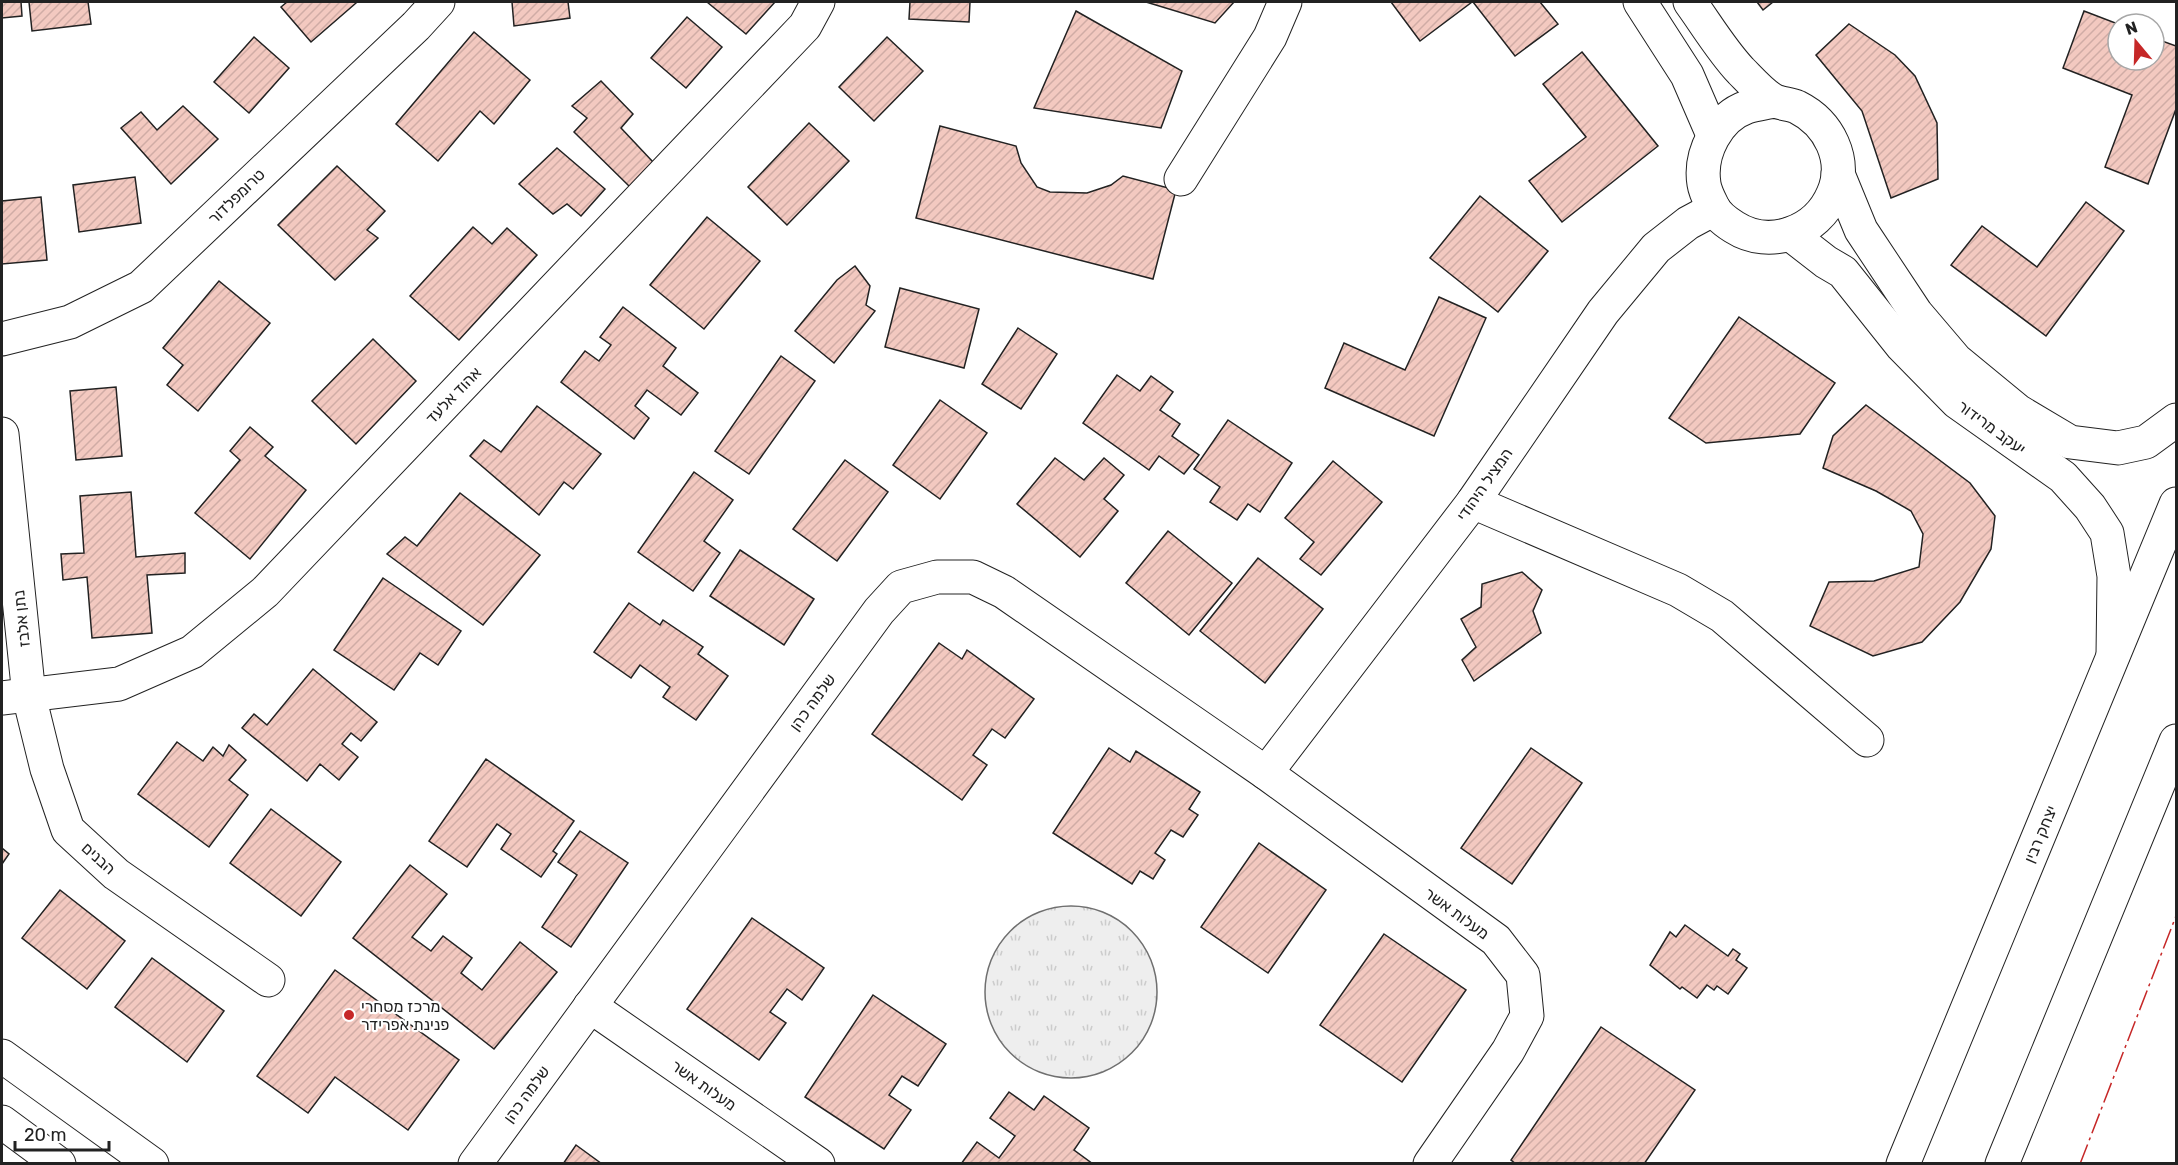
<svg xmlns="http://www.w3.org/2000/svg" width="2178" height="1165" font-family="Rubik,'Noto Sans Hebrew',sans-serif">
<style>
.park{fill:url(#park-tufts);stroke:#6f6f6f;stroke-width:1.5}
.building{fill:url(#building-hatch);stroke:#222;stroke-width:1.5}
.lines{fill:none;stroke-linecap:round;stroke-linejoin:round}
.minor-casing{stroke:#222;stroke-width:35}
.major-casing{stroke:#222;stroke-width:35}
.minor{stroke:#fff;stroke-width:33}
.major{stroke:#fff;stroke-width:33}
.power{stroke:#c62828;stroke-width:1.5;stroke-dasharray:21 4.5 3 4.5;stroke-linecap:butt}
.poi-dot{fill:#c62828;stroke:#fff;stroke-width:2}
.labels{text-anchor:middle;stroke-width:4.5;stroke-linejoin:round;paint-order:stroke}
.street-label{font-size:16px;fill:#222;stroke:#fff}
.poi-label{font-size:16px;fill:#222;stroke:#fff;text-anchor:start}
</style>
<defs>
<pattern id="park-tufts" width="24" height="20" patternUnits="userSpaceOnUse" patternTransform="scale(1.5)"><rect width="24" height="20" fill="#eee"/><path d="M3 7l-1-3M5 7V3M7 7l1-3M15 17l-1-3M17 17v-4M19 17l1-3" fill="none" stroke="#ccc"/></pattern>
<pattern id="building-hatch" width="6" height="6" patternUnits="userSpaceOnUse" patternTransform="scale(1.5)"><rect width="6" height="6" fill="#f3c9c0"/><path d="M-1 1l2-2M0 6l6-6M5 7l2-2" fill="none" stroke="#d0aca5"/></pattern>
</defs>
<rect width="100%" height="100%" fill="#fff"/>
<circle class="park" cx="1071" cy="992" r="86"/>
<g class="building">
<polygon points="2,2 21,2 22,16 2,18"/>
<polygon points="29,2 88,2 91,24 32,31"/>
<polygon points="287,2 355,2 356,3 311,42 281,7"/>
<polygon points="512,2 568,2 570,18 514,26"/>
<polygon points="707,2 775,2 746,34"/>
<polygon points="910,2 970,2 969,22 909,19"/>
<polygon points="1146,2 1234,2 1215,23"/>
<polygon points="1391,2 1472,2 1420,41"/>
<polygon points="1473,2 1540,2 1558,24 1515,56"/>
<polygon points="1757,2 1773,2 1763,10"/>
<polygon points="1076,11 1182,71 1161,128 1034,108"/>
<polygon points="2084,11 2118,24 2118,60 2154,60 2154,38 2176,46 2176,109 2148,184 2105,167 2132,95 2063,68"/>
<polygon points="687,17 722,47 686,88 651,58"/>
<polygon points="1849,24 1895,55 1915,76 1937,123 1938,179 1891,198 1862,111 1816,55"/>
<polygon points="474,32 530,80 494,124 480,111 438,161 396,124"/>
<polygon points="254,37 289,68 249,113 214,82"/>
<polygon points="887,37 923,71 874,121 839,87"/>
<polygon points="1582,52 1658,146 1562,222 1529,181 1586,137 1543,84"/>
<polygon points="601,81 633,114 621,128 653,162 630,187 574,132 587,118 572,106"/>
<polygon points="183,106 218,139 171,184 121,128 141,112 157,130"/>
<polygon points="809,123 849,161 787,225 748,187"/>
<polygon points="940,126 1016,146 1021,163 1037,187 1050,192 1087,193 1111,185 1123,176 1176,190 1153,279 916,218"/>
<polygon points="557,148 605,189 581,216 567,204 553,214 519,184"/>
<polygon points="337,166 385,211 367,230 378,238 335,280 278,225"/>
<polygon points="135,177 141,223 79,232 73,185"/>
<polygon points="1480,196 1548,251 1498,312 1430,258"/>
<polygon points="41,197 47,260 2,264 2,201"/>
<polygon points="2086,202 2124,231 2046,336 1951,265 1982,226 2037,267"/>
<polygon points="707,217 760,261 704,329 650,285"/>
<polygon points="473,227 492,244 507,228 537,255 459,340 410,296"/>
<polygon points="855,266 870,286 866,305 875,311 834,363 795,331 837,280"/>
<polygon points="219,281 270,323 198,411 167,385 183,365 163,348"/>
<polygon points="900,288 979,309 964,368 885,347"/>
<polygon points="1439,297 1486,318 1434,436 1325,388 1344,343 1405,370"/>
<polygon points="623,307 676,348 663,366 698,393 681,415 647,390 635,406 649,418 634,439 561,382 585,351 599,361 611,345 600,337"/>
<polygon points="1739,317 1835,383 1800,434 1706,443 1669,418"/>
<polygon points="1018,328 1057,354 1021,409 982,384"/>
<polygon points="373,339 416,381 356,444 312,401"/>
<polygon points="781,356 815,381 749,474 715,451"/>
<polygon points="1117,375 1140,391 1151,376 1173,392 1160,410 1180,424 1172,436 1199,455 1184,474 1159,456 1149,470 1083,423"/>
<polygon points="116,387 122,456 76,460 70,391"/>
<polygon points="940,400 987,433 940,499 893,465"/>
<polygon points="1866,405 1970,483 1995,516 1991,549 1960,602 1922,642 1873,656 1810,626 1829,582 1874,581 1919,567 1923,534 1911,511 1876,491 1823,468 1833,436"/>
<polygon points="537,406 601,454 573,489 564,482 539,515 470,456 484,440 501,452"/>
<polygon points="1228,420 1292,463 1260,512 1248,504 1237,520 1210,502 1220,487 1194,469"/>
<polygon points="250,427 273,447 265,456 306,490 250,559 195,513 240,460 230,451"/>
<polygon points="1055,458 1084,480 1104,458 1124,475 1104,499 1118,511 1080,557 1017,504"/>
<polygon points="845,460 888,492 837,561 793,529"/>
<polygon points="1333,461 1382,502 1321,575 1300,559 1314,542 1285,518"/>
<polygon points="694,472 733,500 704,541 720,553 693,591 638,552"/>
<polygon points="131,492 136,557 185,553 185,573 147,575 152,633 92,638 87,577 63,580 61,554 84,553 80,496"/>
<polygon points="460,493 540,555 483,625 387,554 405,537 417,546"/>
<polygon points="1168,531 1232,583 1189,635 1126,583"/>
<polygon points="740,550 814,599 784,645 710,596"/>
<polygon points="1258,558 1323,609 1265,683 1200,631"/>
<polygon points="1522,572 1542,590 1533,611 1541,633 1474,681 1462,660 1476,647 1461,619 1481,607 1482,584"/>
<polygon points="383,578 461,631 438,665 420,653 394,690 334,650"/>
<polygon points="629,603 660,625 663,620 703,647 698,654 728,676 696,720 663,697 670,687 640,665 631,678 594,652"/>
<polygon points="939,643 962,659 967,650 1034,699 1005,738 992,729 973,755 987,765 962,800 872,734"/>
<polygon points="313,669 377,722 361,741 351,733 342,744 358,757 339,780 320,764 307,781 242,728 254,714 267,725"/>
<polygon points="177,742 203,761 213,747 223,756 229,745 246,760 229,780 248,795 209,847 138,794"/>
<polygon points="1109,748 1130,762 1136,751 1200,792 1189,809 1198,815 1183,837 1171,830 1155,853 1165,860 1153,879 1140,871 1132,884 1053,833"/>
<polygon points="1531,748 1582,783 1512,884 1461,848"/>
<polygon points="486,759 574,821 553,851 557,854 541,877 501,849 511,834 497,824 467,867 429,841"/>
<polygon points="271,809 341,862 301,916 230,863"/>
<polygon points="580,831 628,863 571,947 542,927 577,875 558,862"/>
<polygon points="1259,843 1326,890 1268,973 1201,927"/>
<polygon points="2,848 9,854 2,864"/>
<polygon points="410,865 447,894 412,937 431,951 443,936 472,958 461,973 482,990 520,942 557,972 494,1049 353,938"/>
<polygon points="60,890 125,941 87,989 22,938"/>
<polygon points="752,918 824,968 802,1000 787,989 770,1012 786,1023 759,1060 687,1009"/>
<polygon points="1685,925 1728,956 1733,949 1740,954 1736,960 1747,968 1728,994 1717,986 1714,990 1707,985 1697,998 1682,987 1680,989 1650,965 1670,932 1676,937"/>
<polygon points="1384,934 1466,990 1402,1082 1320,1025"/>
<polygon points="152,958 224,1011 187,1062 115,1007"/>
<polygon points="335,970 459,1060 408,1130 335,1077 308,1113 257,1076"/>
<polygon points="873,995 946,1044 918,1086 902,1076 889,1095 911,1110 884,1149 805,1097"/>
<polygon points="1601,1027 1695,1090 1644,1164 1516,1164 1511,1160"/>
<polygon points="1009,1092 1034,1110 1044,1096 1089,1128 1074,1150 1093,1164 961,1164 977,1142 999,1158 1015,1136 990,1118"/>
<polygon points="576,1145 602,1164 563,1164"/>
</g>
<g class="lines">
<defs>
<g id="minor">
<polyline points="1640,2 1687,75 1713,135"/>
<path d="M 1690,2 C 1706,24 1722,51 1741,71 C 1750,80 1764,96 1775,101 C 1782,104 1790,104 1797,107 C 1829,123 1848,160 1833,194 C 1817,232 1770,250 1734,227 C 1726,222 1716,215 1712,205 C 1709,199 1705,191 1704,184 C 1699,153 1718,117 1747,107 C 1756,104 1766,103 1774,101"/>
<polyline points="1838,174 1861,230 1916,313 1956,360 2018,411 2070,442 2118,448 2146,442 2176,420"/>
<polyline points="1181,179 1270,37 1285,2"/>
<polyline points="1790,234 1826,262 1843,272 1902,346 1957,402 2063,477 2090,507 2107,533 2114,576 2113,655"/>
<polyline points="2,339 70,322 141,287 416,26 438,2"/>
<polyline points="2,434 29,696 47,769 68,830 116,874 268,980"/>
<polyline points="1473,502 1678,590 1722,616 1867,740"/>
<polyline points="2,698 119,684 192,652 265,592 805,26 818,2"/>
<polyline points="1266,773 1473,502 1603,312 1656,248 1688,223 1714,209"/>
<polyline points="590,1006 818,1164"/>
<polyline points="475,1164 879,611 901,587 937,577 973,577 1004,592 1266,773 1496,940 1523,975 1527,1016 1508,1051 1430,1164"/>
</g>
<g id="major">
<polyline points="2,1056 152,1164"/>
<polyline points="2,1122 59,1164"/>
<polyline points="1903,1164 2176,504"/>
<polyline points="2002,1164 2176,741"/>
</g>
</defs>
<use href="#minor" class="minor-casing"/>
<use href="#major" class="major-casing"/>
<use href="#minor" class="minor"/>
<use href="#major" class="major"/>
<polyline class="power" points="2080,1164 2176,916"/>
</g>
<circle class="poi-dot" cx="349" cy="1015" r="6"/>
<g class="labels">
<g class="street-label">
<text transform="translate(236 196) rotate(-44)" y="6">טרומפלדור</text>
<text transform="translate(453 395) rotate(-46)" y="6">אהוד אלעד</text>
<text transform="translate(1992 427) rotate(36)" y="6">יעקב מרידור</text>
<text transform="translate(1484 484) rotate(-55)" y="6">המציל היהודי</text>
<text transform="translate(21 619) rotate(-96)" y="6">נתן אלבז</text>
<text transform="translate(812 702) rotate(-54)" y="6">שלמה כהן</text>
<text transform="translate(2040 834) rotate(-67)" y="6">יצחק רבין</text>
<text transform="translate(99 858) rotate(42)" y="6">הבנים</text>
<text transform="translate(1457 913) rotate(36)" y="6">מעלות אשר</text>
<text transform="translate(704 1085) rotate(35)" y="6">מעלות אשר</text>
<text transform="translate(526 1094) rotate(-54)" y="6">שלמה כהן</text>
</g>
<g class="poi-label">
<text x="361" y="1012">מרכז מסחרי<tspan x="361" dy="18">פנינת אפרידר</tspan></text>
</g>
</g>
<rect width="2178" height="1165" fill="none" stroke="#222222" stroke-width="6"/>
<g transform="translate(2136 42) rotate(341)"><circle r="28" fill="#ffffff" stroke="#a7a7a7" stroke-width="1.5"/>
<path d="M0-4.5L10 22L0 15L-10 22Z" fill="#c62828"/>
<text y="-9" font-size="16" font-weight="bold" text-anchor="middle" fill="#222222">N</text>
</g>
<path d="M15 1141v9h94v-9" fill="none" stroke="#222222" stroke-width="3"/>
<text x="24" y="1141" font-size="18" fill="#222222" stroke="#ffffff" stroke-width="4.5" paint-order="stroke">20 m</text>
</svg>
